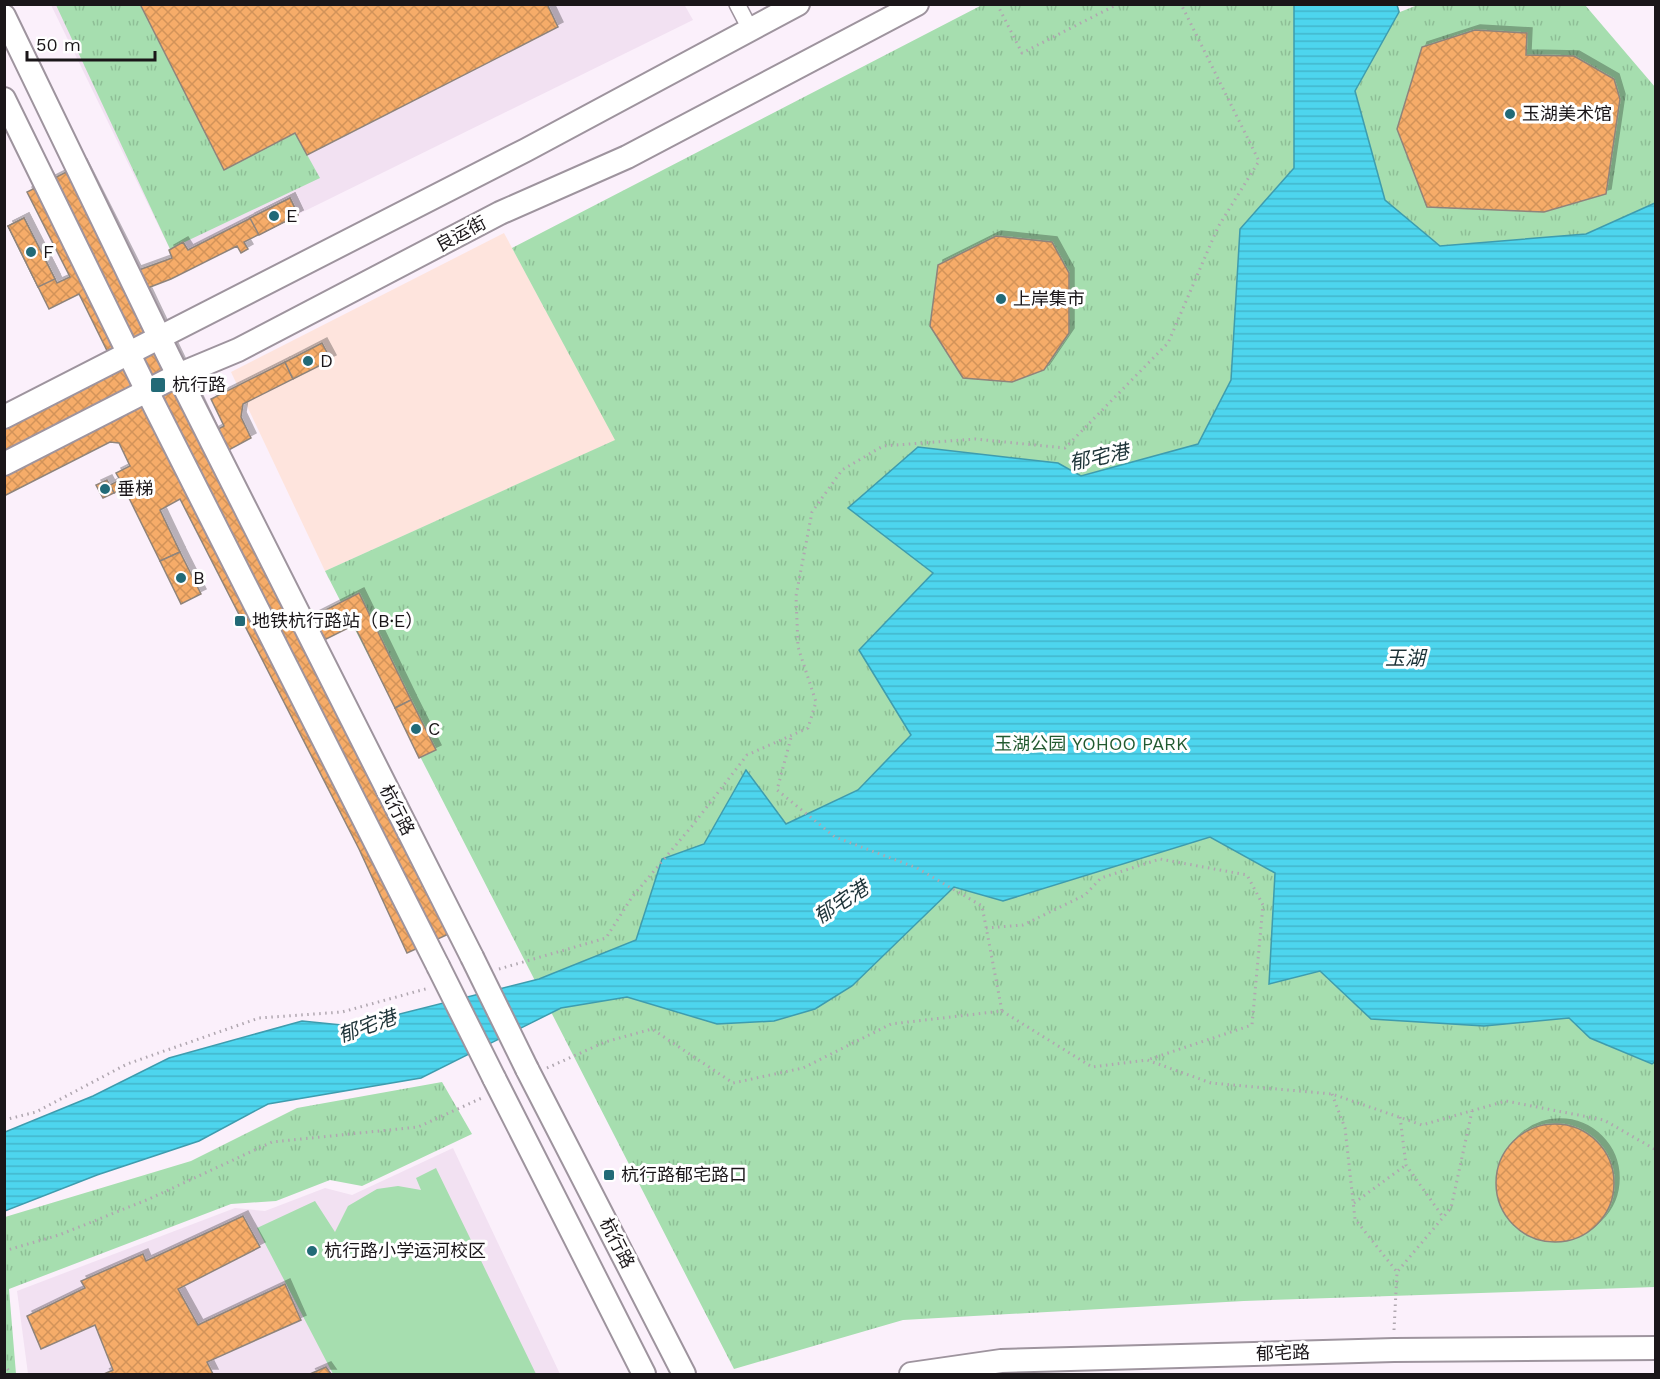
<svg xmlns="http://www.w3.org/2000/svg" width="1660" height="1379" font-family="'Work Sans','Noto Sans SC',sans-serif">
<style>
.built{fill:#f2e1f2}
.industrial{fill:#fee4dd}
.grass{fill:url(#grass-tufts)}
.pitch{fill:#a6deaf}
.water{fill:url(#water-rules);stroke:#3e9cae;stroke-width:1.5}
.building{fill:url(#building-cross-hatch);stroke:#8f847b;stroke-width:1.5;filter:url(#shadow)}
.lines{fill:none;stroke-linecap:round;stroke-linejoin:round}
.street-casing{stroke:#9e949e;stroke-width:18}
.secondary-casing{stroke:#9e949e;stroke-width:26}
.path{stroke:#b0a7b0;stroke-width:3;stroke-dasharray:1.5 4.5;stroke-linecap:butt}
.street{stroke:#fff;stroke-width:15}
.secondary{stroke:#fff;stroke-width:22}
.secondary-bridge-casing{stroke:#9e949e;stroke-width:26;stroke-linecap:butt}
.secondary-bridge{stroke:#fff;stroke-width:22}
.poi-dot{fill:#226a77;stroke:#fff;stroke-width:2}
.labels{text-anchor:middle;stroke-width:6;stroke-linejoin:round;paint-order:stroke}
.poi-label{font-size:18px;fill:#1a1619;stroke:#fff;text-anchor:start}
.street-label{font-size:18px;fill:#1a1619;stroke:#fff}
.park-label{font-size:18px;fill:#225a30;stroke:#fff}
.water-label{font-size:20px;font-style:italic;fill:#1d3338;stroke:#fff}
</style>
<defs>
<pattern id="grass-tufts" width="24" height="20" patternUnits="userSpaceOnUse" patternTransform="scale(1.5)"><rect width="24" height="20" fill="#a6deaf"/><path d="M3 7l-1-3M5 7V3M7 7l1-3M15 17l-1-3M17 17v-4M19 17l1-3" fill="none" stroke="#8ebe96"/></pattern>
<pattern id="water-rules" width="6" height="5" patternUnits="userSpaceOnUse" patternTransform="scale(1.5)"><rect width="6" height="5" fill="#4dd5ee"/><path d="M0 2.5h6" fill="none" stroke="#43b6cc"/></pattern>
<pattern id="building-cross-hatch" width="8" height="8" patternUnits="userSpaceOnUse" patternTransform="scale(1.5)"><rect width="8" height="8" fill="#f6ac69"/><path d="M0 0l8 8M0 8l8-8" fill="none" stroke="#d2935a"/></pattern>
<filter id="shadow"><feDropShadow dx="5" dy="-5" stdDeviation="0" flood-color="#0004"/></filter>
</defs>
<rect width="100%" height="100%" fill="#fbf0fb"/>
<g class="built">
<polygon points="684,4 693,20 181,272 51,5"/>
<polygon points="453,1148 560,1374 28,1374 17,1291 235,1208 265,1211 325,1188 352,1195"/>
</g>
<polygon class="industrial" points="504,233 616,440 325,571 231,372"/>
<g class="grass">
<polygon points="1397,4 1400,12 1420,4 1585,5 1655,87 1655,1287 1244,1301 903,1320 734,1369 325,571 615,440 512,248 982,5"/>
<polygon points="56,5 140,5 224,169 295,133 320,178 170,249"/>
<polygon points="442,1082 472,1134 362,1186 330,1180 276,1201 231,1204 9,1289 16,1374 5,1374 5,1217 191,1161 297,1108"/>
</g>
<polygon class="pitch" points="436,1168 536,1374 333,1374 257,1228 315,1201 335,1232 348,1206 377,1189 398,1186 421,1190 416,1178"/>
<polygon class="water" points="1294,5 1397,5 1399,12 1355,91 1385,200 1440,246 1586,234 1655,203 1656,1061 1652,1064 1590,1038 1569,1018 1484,1026 1371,1019 1320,971 1269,984 1275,873 1210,837 1003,901 954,887 852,986 815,1009 774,1021 717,1024 627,997 561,1008 421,1078 268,1104 199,1141 97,1175 5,1211 5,1132 93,1096 169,1058 302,1021 352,1026 539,979 636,940 662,859 704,844 746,770 786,824 858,790 911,735 859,650 933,573 848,508 918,447 1058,463 1081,476 1198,444 1231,380 1240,229 1294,168"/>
<g class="building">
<polygon points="140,4 547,4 558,27 307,155 295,133 224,170"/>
<polygon points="1475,30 1527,33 1526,55 1574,56 1614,79 1620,99 1606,194 1544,212 1427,207 1397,129 1422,47"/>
<polygon points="82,164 136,271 172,258 169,250 183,242 188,250 290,198 298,215 244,242 248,249 241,253 237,246 171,279 145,289 213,432 224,426 211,399 285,362 293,379 243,404 241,417 251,438 223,453 306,620 359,593 411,700 395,708 354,625 318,643 462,928 407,953 359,849 180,499 160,510 180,552 160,561 124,488 114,493 110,485 120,480 116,473 130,466 119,443 110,442 4,496 4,425 116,369 79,294 49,309 8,226 24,218 57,283 70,277 27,192"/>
<polygon points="290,198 298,215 259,235 250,218"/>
<polygon points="24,218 55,279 38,287 8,226"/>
<polygon points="996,236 1052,242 1069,273 1069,333 1044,370 1012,382 963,378 930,326 938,265"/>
<polygon points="322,343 331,360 293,379 285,362"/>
<polygon points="107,480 114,493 103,498 96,485"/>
<polygon points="180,552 201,594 181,604 160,561"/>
<polygon points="411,700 436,750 419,758 395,708"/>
<circle cx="1555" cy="1183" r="59"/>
<polygon points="243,1216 260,1247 178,1289 198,1325 285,1284 301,1320 207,1362 213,1374 104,1374 113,1370 95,1325 41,1349 27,1316 85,1288 81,1281 143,1254 146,1261"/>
<polygon points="326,1367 331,1374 310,1374"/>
</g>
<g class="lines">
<defs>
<polyline id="street" points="737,4 750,29"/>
<g id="secondary">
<polyline points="4,16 169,357 472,957"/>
<polyline points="4,99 147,391 438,966"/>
<polyline points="4,417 526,150 798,4"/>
<polyline points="4,464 178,375 238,350 500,213 627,157 917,4"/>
<polyline points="527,1069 684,1374"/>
<polyline points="494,1078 644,1374"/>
<polyline points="911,1374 1001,1361 1394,1350 1656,1348"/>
</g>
</defs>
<use href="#street" class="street-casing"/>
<use href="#secondary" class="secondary-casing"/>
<g class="path">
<polyline points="997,4 1022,53 1118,4"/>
<polyline points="986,928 1023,925 1085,895 1101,878 1160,859 1247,875 1263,905 1252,1025 1147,1060"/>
<polyline points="499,969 606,938 632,897 692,826 747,755 808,728 816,702 798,647 796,596 812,512 842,470 883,446 975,439 1065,448 1168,343 1218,227 1259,161 1181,4"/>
<polyline points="1002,1011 1092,1067 1147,1060 1211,1083 1332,1094 1422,1125 1506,1101 1604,1120 1656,1150"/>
<polyline points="547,1068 605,1042 652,1029 733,1083 803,1068 891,1024 1002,1011 982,906 917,868 835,837 777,790 792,734"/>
<polyline points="1332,1094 1345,1128 1355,1219 1397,1272"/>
<polyline points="1400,1117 1406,1165 1443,1217"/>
<polyline points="4,1120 36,1112 127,1064 259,1018 342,1012 429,988"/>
<polyline points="1354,1203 1406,1165"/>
<polyline points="4,1251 59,1235 149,1199 272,1142 418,1127 484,1097"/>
<polyline points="1394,1330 1397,1272 1451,1208 1472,1111"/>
<polyline points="4,1364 11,1374"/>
</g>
<use href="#street" class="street"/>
<use href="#secondary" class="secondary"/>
<defs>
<g id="secondary-bridge">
<polyline points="472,957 527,1069"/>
<polyline points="438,966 494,1078"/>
</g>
</defs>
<use href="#secondary-bridge" class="secondary-bridge-casing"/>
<use href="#secondary-bridge" class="secondary-bridge"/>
</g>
<g class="poi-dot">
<circle cx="1510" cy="114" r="6"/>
<circle cx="274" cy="216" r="6"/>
<circle cx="31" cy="252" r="6"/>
<circle cx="1001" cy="299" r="6"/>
<circle cx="308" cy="361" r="6"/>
<rect x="150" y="377" width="16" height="16" rx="3"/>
<circle cx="105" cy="489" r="6"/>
<circle cx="181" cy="578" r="6"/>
<rect x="234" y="615" width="12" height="12" rx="3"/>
<circle cx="416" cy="729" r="6"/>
<rect x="603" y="1169" width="12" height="12" rx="3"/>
<circle cx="312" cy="1251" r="6"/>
</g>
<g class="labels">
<g class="poi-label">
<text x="1522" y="120">玉湖美术馆</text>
<text x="286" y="222">E</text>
<text x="43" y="258">F</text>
<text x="1013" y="305">上岸集市</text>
<text x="320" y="367">D</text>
<text x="172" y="391">杭行路</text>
<text x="117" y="495">垂梯</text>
<text x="193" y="584">B</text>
<text x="252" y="627">地铁杭行路站（B·E）</text>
<text x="428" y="735">C</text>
<text x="621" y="1181">杭行路郁宅路口</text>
<text x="324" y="1257">杭行路小学运河校区</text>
</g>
<g class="street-label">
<text transform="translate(461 234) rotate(-28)" y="6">良运街</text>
<text transform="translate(397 810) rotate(63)" y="6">杭行路</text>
<text transform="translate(617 1243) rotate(63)" y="6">杭行路</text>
<text transform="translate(1283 1353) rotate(-2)" y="6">郁宅路</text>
</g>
<g class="park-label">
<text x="1091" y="750">玉湖公园 YOHOO PARK</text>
</g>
<g class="water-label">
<text transform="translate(1099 457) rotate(-12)" y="7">郁宅港</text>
<text x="1405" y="665">玉湖</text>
<text transform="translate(841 902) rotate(-33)" y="7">郁宅港</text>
<text transform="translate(367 1026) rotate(-19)" y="7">郁宅港</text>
</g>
</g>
<rect width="1660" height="1379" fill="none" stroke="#1a1619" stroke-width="12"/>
<path d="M27 51v9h128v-9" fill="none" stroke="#1a1619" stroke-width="3"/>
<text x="36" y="51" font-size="18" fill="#1a1619" stroke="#ffffff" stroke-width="4.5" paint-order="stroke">50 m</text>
</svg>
